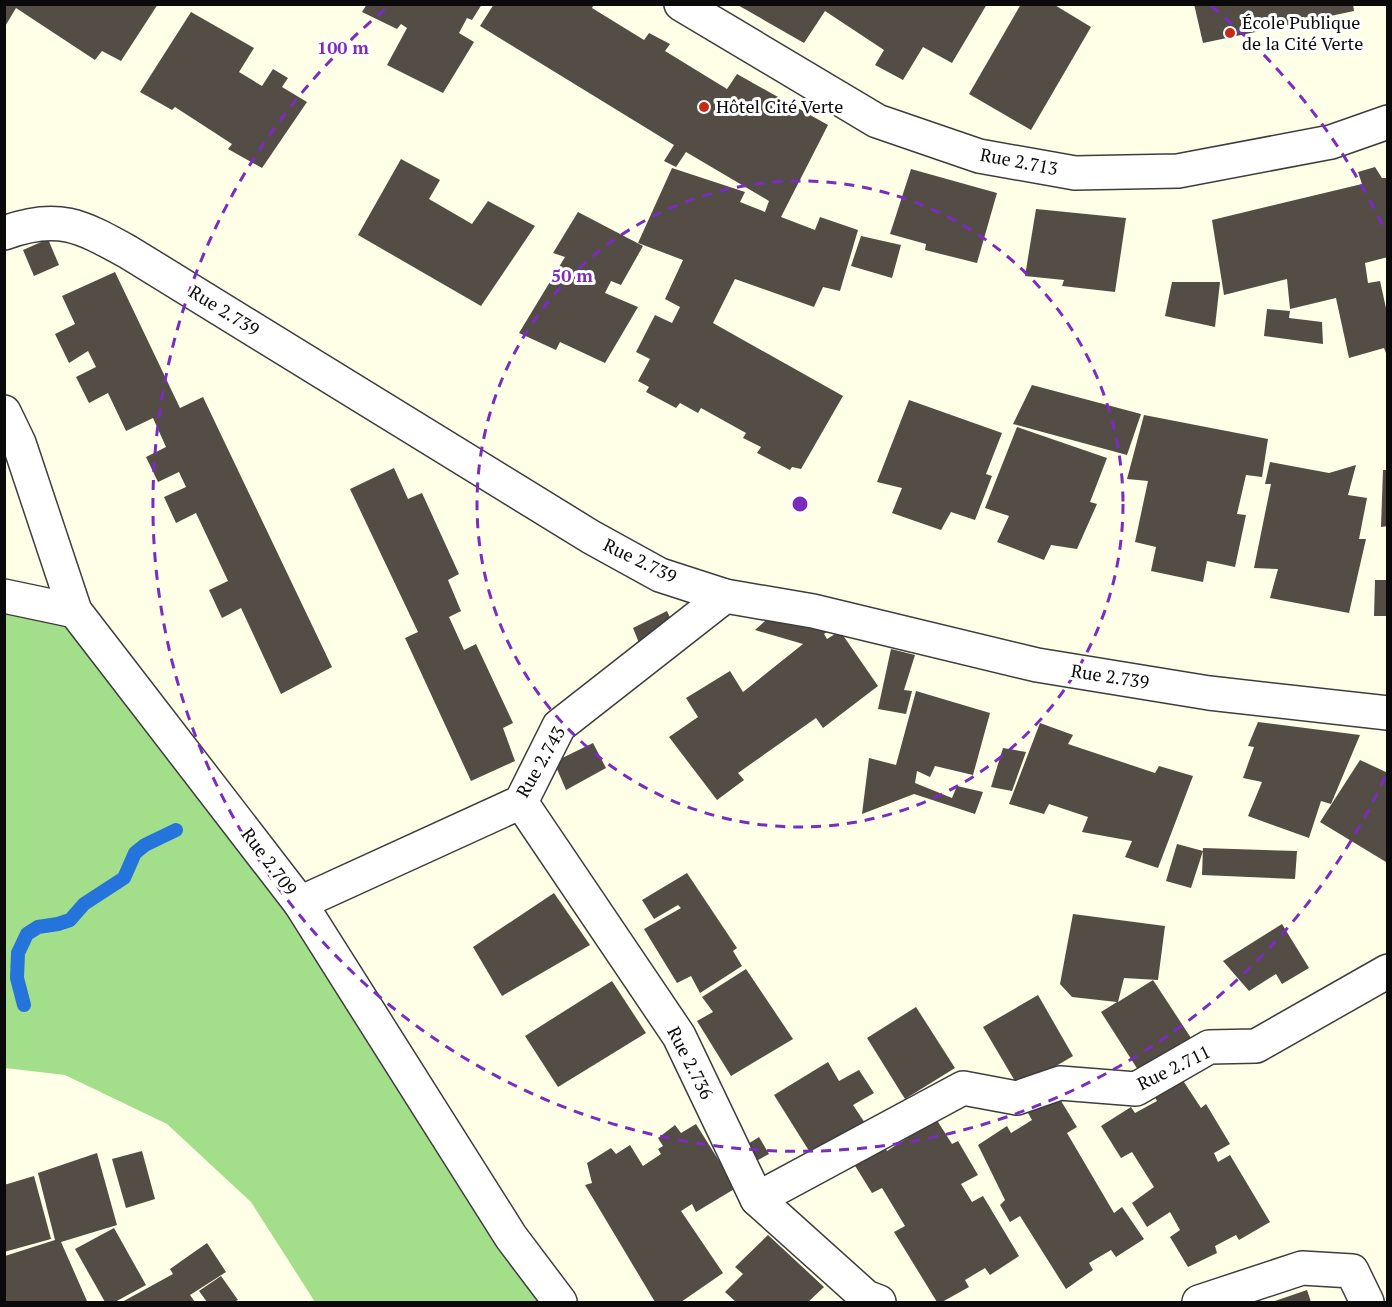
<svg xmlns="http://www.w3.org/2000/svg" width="1392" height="1307" font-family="'PT Serif',serif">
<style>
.forest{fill:#a3df8a}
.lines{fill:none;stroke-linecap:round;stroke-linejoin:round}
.stream{stroke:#2474db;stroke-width:14}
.building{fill:#534d45}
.minor-casing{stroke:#3d3d3d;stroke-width:36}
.minor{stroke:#fff;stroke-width:33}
.ring{fill:none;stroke:#7b2cbf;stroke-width:3;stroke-dasharray:10 8}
.poi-dot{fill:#c62a15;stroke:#fff;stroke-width:2}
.labels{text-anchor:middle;stroke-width:6;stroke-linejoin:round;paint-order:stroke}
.poi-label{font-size:18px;fill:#0a0a0a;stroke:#fff;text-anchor:start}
.street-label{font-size:18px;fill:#0a0a0a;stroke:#fff}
.centre{fill:#7b2cbf;stroke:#fff;stroke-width:3}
.ring-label{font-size:18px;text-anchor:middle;font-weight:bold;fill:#7b2cbf;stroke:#fff;stroke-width:6;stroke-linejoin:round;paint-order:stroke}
</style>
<rect width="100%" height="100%" fill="#fffee6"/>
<polygon class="forest" points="5,596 75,611 560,1302 315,1302 251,1202 167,1124 65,1075 5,1068"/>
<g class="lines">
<polyline class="stream" points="24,1005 17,978 18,953 27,934 38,927 58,924 70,920 84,904 124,878 135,853 145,845 176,830"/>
</g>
<g class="building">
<polygon points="4,4 158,4 121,61 102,51 95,60 16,8 4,28"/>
<polygon points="367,4 482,4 472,20 467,18 459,33 474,42 443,93 387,65 407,28 401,24 397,29 362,12"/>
<polygon points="494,4 594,4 592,8 644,40 649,33 670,44 665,51 727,89 737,74 828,125 781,217 815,230 820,217 858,230 840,291 823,287 814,307 735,279 713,323 843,396 801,469 792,467 790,470 757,453 761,447 743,438 746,433 701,408 698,413 680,403 676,408 646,392 649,387 638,381 650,359 636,352 655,315 672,323 680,307 665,299 683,260 638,243 672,168 745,192 740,202 765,212 769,201 686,152 676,167 664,161 674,145 480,26"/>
<polygon points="736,4 987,4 952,63 923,47 903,80 875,65 884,50 825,11 804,43"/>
<polygon points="1021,4 1053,4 1091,27 1031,130 969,94"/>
<polygon points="1194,4 1353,4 1354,11 1203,43"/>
<polygon points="191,12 254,48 239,72 262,86 273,69 288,78 282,87 307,102 262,168 228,149 232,144 175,107 172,110 140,92"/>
<polygon points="401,159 440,180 429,199 472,224 488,201 535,226 481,306 358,235"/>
<polygon points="1375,167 1382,178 1387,178 1388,181 1388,257 1365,263 1368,283 1380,281 1386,308 1388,307 1388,358 1384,348 1349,358 1336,298 1290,309 1287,279 1224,295 1212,220 1362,184 1358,172"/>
<polygon points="911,169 997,193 977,263 925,250 926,244 890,234"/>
<polygon points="1036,209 1126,218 1115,292 1062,286 1064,280 1025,276"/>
<polygon points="578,212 643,246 621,285 611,281 605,293 638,307 605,363 560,342 556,350 519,333 565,257 553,253"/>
<polygon points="861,236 901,245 892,278 851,266"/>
<polygon points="48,239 59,265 34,276 23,250"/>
<polygon points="115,272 180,408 203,397 332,667 281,694 241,608 222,618 209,590 228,581 196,513 176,523 164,497 186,487 179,472 158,482 146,457 166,447 153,418 126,431 108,393 89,403 76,377 96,367 88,351 69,363 55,334 75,324 62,296"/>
<polygon points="1172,282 1220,282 1215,327 1165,316"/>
<polygon points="1267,309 1290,311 1289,318 1322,322 1323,344 1264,336"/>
<polygon points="1032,385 1141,414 1127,455 1013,424"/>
<polygon points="909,400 1002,433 986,474 992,476 975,520 951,512 941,530 892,513 902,488 877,482"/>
<polygon points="1144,415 1268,439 1262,477 1246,475 1237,514 1246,515 1235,567 1207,561 1203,582 1151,571 1156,547 1135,542 1148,481 1127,479"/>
<polygon points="1017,427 1107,458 1090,502 1097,504 1077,549 1051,545 1044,560 997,542 1009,516 985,508"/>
<polygon points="1270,462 1329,473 1356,465 1348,495 1367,498 1359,539 1366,539 1349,613 1270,598 1278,569 1254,568 1271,484 1265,484"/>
<polygon points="394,468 408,499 422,493 459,574 448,580 461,611 449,617 464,650 476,644 513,723 503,728 515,761 471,781 405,638 418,632 350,489"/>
<polygon points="1383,470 1388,470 1388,526 1381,527"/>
<polygon points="1375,580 1388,580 1388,616 1374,616"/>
<polygon points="667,611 673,624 639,643 633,628"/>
<polygon points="775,612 832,628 824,634 827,639 840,631 878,686 823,728 816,718 738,773 744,780 717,800 669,737 698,717 686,698 730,671 743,692 803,644 755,630"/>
<polygon points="891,649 915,655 904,690 912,691 906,714 878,709"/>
<polygon points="916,691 990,713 973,775 935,766 930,777 917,771 915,783 952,798 957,786 983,792 975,814 914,794 862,814 869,758 896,765"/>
<polygon points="1258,722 1360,735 1331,804 1321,801 1309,838 1248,816 1262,782 1243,778 1254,747 1248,746"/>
<polygon points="1040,723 1073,735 1068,744 1155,773 1159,766 1193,776 1158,868 1125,857 1132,841 1082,832 1088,817 1049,804 1044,814 1009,804"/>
<polygon points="593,743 606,768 566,790 554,762"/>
<polygon points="1003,748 1026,752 1012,791 991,787"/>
<polygon points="1360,760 1388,773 1388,859 1386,862 1320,822"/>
<polygon points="1177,844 1203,851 1191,888 1166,881"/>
<polygon points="1203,848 1297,851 1295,879 1202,875"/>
<polygon points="687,873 737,948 733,951 742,966 700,993 691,976 677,983 644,929 681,908 678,905 654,919 642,900"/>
<polygon points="554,893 590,945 502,996 473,947"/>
<polygon points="1073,914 1165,926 1158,980 1124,978 1118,1002 1153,980 1193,1041 1140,1073 1101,1012 1117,1002 1072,997 1060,984"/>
<polygon points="1282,924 1309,968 1282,984 1276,974 1249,991 1223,961"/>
<polygon points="746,969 793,1039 731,1076 697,1021 713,1012 702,997"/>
<polygon points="612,981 646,1033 558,1087 525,1036"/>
<polygon points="1038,995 1073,1056 1019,1088 983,1027"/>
<polygon points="916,1007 955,1068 905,1099 867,1038"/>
<polygon points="828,1062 839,1081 859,1070 874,1093 853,1105 865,1123 811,1154 774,1095"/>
<polygon points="1182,1079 1201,1108 1206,1104 1230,1144 1214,1153 1218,1162 1230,1155 1270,1222 1239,1240 1236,1235 1215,1246 1217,1253 1188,1267 1170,1237 1180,1230 1170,1212 1147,1227 1132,1203 1154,1187 1132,1152 1121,1158 1101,1126 1131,1107 1135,1113 1157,1101 1154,1095"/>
<polygon points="1058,1096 1077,1127 1067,1133 1114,1213 1122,1207 1144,1239 1116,1257 1111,1250 1089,1263 1093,1270 1066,1289 1020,1216 1010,1222 1000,1205 1005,1200 978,1145 1007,1126 1011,1133 1032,1120 1028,1113"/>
<polygon points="933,1114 952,1144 958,1141 978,1175 961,1184 972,1202 983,1196 1019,1256 990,1275 985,1268 965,1280 969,1287 942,1302 937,1302 894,1232 905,1226 882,1188 872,1193 852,1161 883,1143 887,1151 907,1138 904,1130"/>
<polygon points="696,1124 736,1188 696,1212 692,1204 681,1211 723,1273 681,1302 655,1302 585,1185 592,1183 587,1163 611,1148 616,1154 630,1145 643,1166 661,1154 658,1149 663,1146 658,1138 675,1125 681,1133"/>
<polygon points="759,1137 769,1154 749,1165 740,1149"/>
<polygon points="142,1151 155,1199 126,1208 112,1159"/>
<polygon points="97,1153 117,1225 61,1242 87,1301 6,1302 5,1298 5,1256 55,1240 38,1173"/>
<polygon points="34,1176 51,1239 4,1252 4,1185"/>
<polygon points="114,1228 146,1285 115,1302 105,1302 75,1249"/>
<polygon points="768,1235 824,1287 808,1302 736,1302 725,1292 743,1274 735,1267"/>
<polygon points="207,1243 226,1272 190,1295 195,1302 122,1302 173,1274 170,1269"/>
<polygon points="221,1276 238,1300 234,1302 207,1302 199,1291"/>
<polygon points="1307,1290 1311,1302 1272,1302"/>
</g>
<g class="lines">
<defs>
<g id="minor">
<polyline points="681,4 877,121 979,156 1075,173 1178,171 1331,142 1388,122"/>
<path d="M 4,233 C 58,213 81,226 128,252 L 591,537 L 660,575 L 725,596 L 813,611 L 1037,665 L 1209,693 L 1388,713"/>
<polyline points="4,412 19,443 75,611 300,903 511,1237 560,1302"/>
<polyline points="4,596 75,611"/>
<polyline points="521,802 679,1036 757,1199 866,1297 879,1302"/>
<polyline points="300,903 521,802 559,726 725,596"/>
<polyline points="757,1199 963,1088 1017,1098 1060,1083 1136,1089 1209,1047 1256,1046 1388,971"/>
<polyline points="1199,1302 1302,1268 1352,1271 1367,1302"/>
</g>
</defs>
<use href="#minor" class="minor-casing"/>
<use href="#minor" class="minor"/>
</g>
<g class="ring">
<circle cx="800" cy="504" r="323"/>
<path d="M1385 777A646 646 0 1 1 389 6M1211 6A646 646 0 0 1 1385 231"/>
</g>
<g class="poi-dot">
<circle cx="1230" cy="33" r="6"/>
<circle cx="704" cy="107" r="6"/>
</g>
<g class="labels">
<g class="poi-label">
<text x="1242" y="29">École Publique<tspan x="1242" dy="21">de la Cité Verte</tspan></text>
<text x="716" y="113">Hôtel Cité Verte</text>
</g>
<g class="street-label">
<text transform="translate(1019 162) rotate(11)" y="6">Rue 2.713</text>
<text transform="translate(224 311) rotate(32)" y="6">Rue 2.739</text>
<text transform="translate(640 561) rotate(26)" y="6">Rue 2.739</text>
<text transform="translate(1110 677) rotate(9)" y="6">Rue 2.739</text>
<text transform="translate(541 762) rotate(-60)" y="6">Rue 2.743</text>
<text transform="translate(269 862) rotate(53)" y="6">Rue 2.709</text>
<text transform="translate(690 1063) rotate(63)" y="6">Rue 2.736</text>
<text transform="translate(1174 1068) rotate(-26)" y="6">Rue 2.711</text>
</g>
</g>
<circle cx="800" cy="504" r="9" class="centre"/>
<g class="ring-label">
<text x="343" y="54">100 m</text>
<text x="572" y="282">50 m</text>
</g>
<rect width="1392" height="1307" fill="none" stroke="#0a0a0a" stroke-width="12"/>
</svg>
